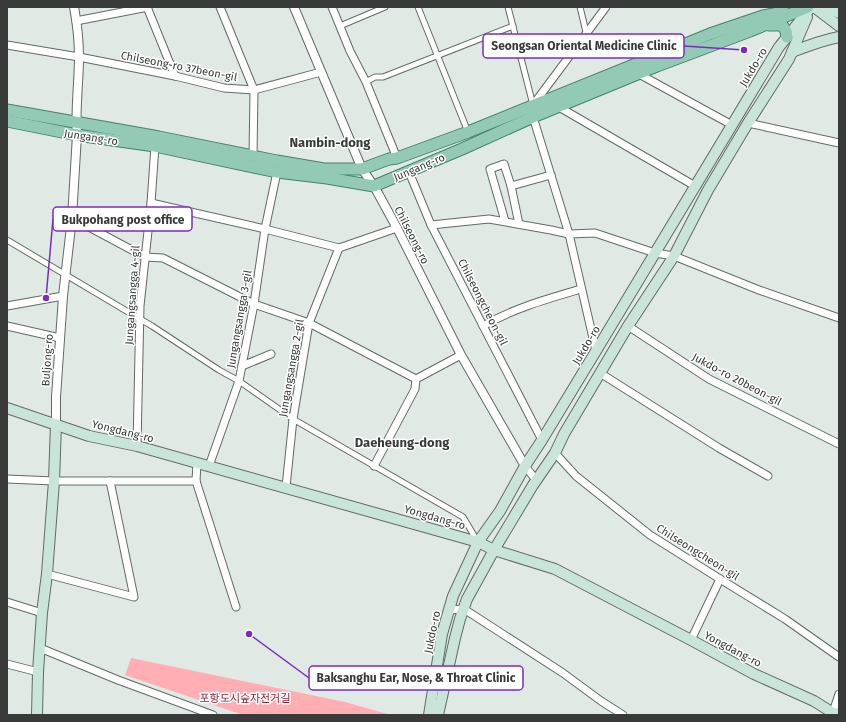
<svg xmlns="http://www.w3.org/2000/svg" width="846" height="722" font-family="'Fira Sans','Noto Sans KR',sans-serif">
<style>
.green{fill:#ffaeb4}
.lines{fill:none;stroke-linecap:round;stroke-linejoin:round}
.pedestrian-casing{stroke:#626a66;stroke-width:7}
.minor-casing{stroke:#626a66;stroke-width:9}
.tertiary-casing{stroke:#626a66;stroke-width:10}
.secondary-casing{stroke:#626a66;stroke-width:12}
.primary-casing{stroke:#44816b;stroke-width:13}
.pedestrian{stroke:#fff;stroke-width:5}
.minor{stroke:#fff;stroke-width:7}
.tertiary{stroke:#fff;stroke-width:8}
.secondary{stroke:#c9e5da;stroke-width:10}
.primary{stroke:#92cab6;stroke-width:11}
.labels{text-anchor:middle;stroke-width:3;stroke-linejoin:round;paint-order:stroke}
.street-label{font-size:11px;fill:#383b3a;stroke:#fff}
.park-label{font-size:11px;fill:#872436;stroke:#fff}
.quarter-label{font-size:13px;font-weight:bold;fill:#383b3a;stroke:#fff}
.leader{fill:none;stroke:#7b2cbf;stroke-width:1.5}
.callout-dot{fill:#7b2cbf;stroke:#fff;stroke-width:1.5}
.callout{fill:#fff;stroke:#7b2cbf;stroke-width:1.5}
.callout-label{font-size:12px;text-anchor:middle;font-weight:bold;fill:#383b3a}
</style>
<rect width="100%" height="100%" fill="#e0e9e4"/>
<polygon class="green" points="131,658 345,702 391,715 243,715 125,675"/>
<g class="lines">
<defs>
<g id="pedestrian">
<polyline points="418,7 468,132"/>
<polyline points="508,7 533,105"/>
<polyline points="580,7 586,32"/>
<polyline points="340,26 385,7"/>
<polyline points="366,82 375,77 383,77 513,26"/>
<polyline points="7,240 140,319 152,326 219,370 239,381 293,419 463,517 478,542"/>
</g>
<g id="minor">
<polyline points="147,7 175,76"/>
<polyline points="220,7 254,90 253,156"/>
<polyline points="332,7 350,51 366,82 397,158"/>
<polyline points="76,21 148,7"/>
<polyline points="7,45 79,57 175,76 224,88 254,90 321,72"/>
<polyline points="639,74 732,125"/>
<polyline points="533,105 606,7"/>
<polyline points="559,107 695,186"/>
<polyline points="533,117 569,234 596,351"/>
<polyline points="748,123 839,143"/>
<polyline points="409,172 431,225 542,440"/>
<polyline points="511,186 519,224"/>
<polyline points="151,203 265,229 339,248"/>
<polyline points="72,218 145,257 163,258 254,304 309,323 416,379"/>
<polyline points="505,221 490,169 504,164 511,186 551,175"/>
<polyline points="431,225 489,219 551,230 569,234 595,233 655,253 674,256 759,290 839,318"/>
<polyline points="7,306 63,296"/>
<polyline points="7,326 60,338"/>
<path d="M 483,326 C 514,308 547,299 581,289"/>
<polyline points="628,326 709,379 839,444"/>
<polyline points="242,366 271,354"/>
<polyline points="600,373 719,448 768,476"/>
<polyline points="137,446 140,306 151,203 155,146"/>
<polyline points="555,453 576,476 650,535 720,579 785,619 839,657"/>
<polyline points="197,463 196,481 236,607"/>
<polyline points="209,466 239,381 254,304 265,229 277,172"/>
<polyline points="374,466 415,389 416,379 461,355"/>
<polyline points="525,466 536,480"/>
<polyline points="7,479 54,481 196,481"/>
<polyline points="286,487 293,419 309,323 339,248 397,228"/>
<polyline points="47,574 134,597 110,481"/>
<polyline points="7,602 42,613"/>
<polyline points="449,610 464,609 563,673 601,701 623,715"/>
<polyline points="691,640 720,579"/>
<polyline points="40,648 118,680 213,715"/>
<polyline points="7,664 38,672"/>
<polyline points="832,715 839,694"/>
</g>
<g id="tertiary">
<polyline points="294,7 362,169 374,186 397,228 461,355 525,466"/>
<path d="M 56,424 L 56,397 L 63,296 L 72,218 L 77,135 C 75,109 79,83 79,57 C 79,40 77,23 74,7"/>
</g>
<g id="secondary">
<polyline points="814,7 839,26"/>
<polyline points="819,7 830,9 839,13"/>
<path d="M 792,52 C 807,46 823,40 839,37"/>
<polyline points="7,408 89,436 137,446 478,542 494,550 555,569 691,640 754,674 814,701 833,713 839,714"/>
<polyline points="37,715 38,672 42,613 47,574 54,481 56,424"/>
<polyline points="429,715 442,634 453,596 478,542 500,511 525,466 542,440 596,351 779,47 811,7"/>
<polyline points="438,715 455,638 460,619 467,599 494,550 533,485 555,453 564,434 628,326 674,256 708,190 748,123 789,59 807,17"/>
</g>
<g id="primary">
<polyline points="769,25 782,25 786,31 787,37"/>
<polyline points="7,110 159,137 277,161 324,169 362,169 389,159 397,158 468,132 710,34 763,16 784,12"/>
<polyline points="7,121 77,135 155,146 277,172 327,178 374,186 462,149 533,117 657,66 750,31 808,7"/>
</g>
</defs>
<use href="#pedestrian" class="pedestrian-casing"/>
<use href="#minor" class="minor-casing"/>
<use href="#tertiary" class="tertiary-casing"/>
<use href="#secondary" class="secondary-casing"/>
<use href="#primary" class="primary-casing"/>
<use href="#pedestrian" class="pedestrian"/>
<use href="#minor" class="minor"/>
<use href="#tertiary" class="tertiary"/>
<use href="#secondary" class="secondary"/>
<use href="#primary" class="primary"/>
</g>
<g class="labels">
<g class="street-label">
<text transform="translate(179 66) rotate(11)" y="4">Chilseong-ro 37beon-gil</text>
<text transform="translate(753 67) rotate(-59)" y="4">Jukdo-ro</text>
<text transform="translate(91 137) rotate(9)" y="4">Jungang-ro</text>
<text transform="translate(419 167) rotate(-23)" y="4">Jungang-ro</text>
<text transform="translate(412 235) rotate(63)" y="4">Chilseong-ro</text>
<text transform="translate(132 295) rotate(-86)" y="4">Jungangsangga 4-gil</text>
<text transform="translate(483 302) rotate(63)" y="4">Chilseongcheon-gil</text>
<text transform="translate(239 319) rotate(-80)" y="4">Jungangsangga 3-gil</text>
<text transform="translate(586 345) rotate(-59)" y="4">Jukdo-ro</text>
<text transform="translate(47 360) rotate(-86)" y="4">Buljong-ro</text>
<text transform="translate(291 368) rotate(-80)" y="4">Jungangsangga 2-gil</text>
<text transform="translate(737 379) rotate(28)" y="4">Jukdo-ro 20beon-gil</text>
<text transform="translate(123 431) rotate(14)" y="4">Yongdang-ro</text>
<text transform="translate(435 517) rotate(16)" y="4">Yongdang-ro</text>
<text transform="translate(698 552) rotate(32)" y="4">Chilseongcheon-gil</text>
<text transform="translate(432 632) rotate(-78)" y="4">Jukdo-ro</text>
<text transform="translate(733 649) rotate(28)" y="4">Yongdang-ro</text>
</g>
<g class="park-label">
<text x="245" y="702">포항도시숲자전거길</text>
</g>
<g class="quarter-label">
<text x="330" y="147">Nambin-dong</text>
<text x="402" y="447">Daeheung-dong</text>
</g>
</g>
<path class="leader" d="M744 50L684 46M46 298L53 219M249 634L309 678"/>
<g class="callout-dot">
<circle cx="744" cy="50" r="4"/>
<circle cx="46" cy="298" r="4"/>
<circle cx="249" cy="634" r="4"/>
</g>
<g class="callout">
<rect x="483" y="34" width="201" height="24" rx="4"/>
<rect x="53" y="207" width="139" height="24" rx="4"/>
<rect x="309" y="666" width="214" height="24" rx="4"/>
</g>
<g class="callout-label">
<text x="584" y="50">Seongsan Oriental Medicine Clinic</text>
<text x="123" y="224">Bukpohang post office</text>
<text x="416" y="682">Baksanghu Ear, Nose, &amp; Throat Clinic</text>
</g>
<rect width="846" height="722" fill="none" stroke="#383b3a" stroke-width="16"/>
</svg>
